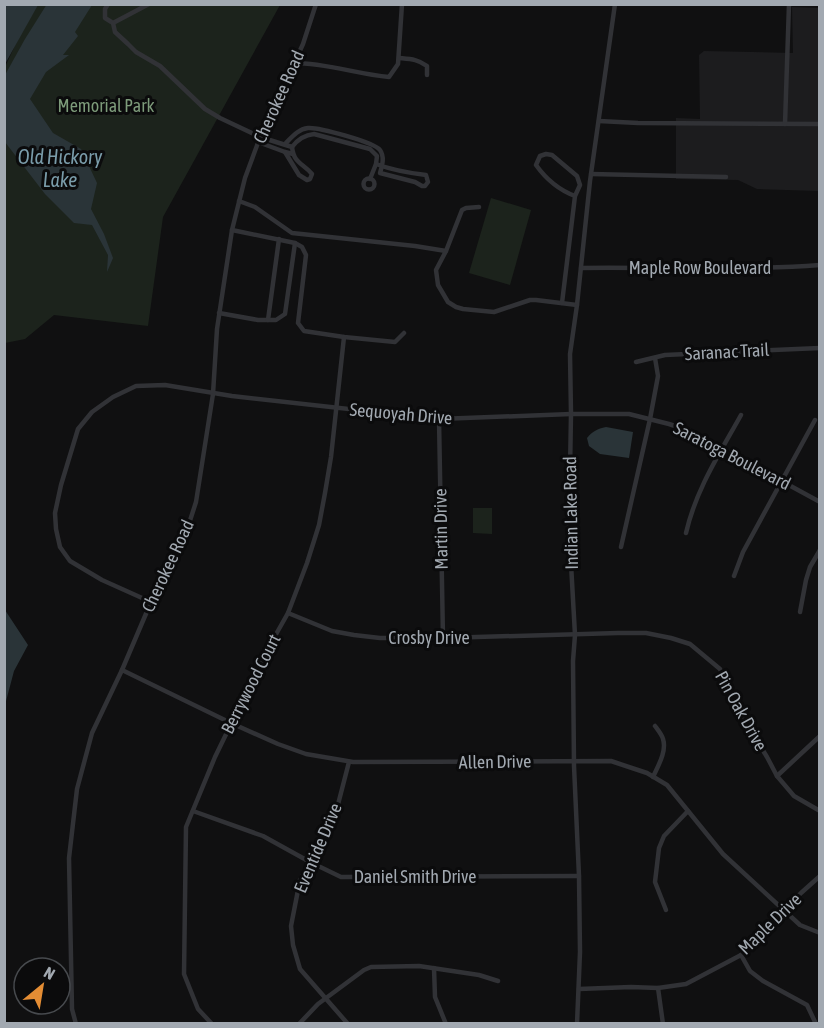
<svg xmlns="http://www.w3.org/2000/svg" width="824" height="1028" font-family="'Asap Condensed',sans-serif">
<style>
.built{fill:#1c1c1e}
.green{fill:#1c231c}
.water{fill:#2a3438}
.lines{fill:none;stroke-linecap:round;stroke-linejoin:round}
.minor{stroke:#313236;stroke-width:4.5}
.labels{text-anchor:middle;stroke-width:6;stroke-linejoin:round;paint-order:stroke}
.street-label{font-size:18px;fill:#a2a9b1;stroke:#0b0b0c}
.park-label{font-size:18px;fill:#7d9b7a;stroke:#0b0b0c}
.water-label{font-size:20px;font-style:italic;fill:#7a9caa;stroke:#0b0b0c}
</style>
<rect width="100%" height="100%" fill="#101011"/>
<polygon class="built" points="792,7 819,8 819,191 757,189 738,180 676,179 676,118 700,119 699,55 704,51 793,53"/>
<g class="green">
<polygon points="34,5 280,5 163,217 148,326 54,315 25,339 5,343 5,67"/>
<polygon points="491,198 531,210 510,285 469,273"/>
<polygon points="473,508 492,508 492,534 473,533"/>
</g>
<g class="water">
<polygon points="5,4 38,5 5,64 4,5"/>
<polygon points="47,4 92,5 75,32 78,36 63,55 69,55 46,72 30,99 53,133 81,149 97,183 91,209 104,234 113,258 107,272 108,255 92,225 74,223 45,194 5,142 5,75 25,39"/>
<path d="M 606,427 L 633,432 L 629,458 L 600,454 L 589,446 L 587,438 C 593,431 597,429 606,427 Z"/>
<polygon points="5,610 28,645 14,671 5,705"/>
</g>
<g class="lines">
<g class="minor">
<polyline points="108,4 105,9 105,18 113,23 149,4"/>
<polyline points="113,23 115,32 128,44 136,52 160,66 205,109 220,118 260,137 292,147"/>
<path d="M 399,58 C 410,59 418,59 427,66 L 427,75"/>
<path d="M 294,63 C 326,63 357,74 389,77 L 398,64 L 402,4"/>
<polyline points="599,121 638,123 820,124"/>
<polyline points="785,124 789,4"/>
<polyline points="258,142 285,152 293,154"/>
<path d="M 285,144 C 291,138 298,129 308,128 C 318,127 374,142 380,150 C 385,157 382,166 380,173 L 415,182 L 422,186 L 425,186 L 428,182 L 426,175 C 409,173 392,170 376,164"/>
<path d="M 292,147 C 298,139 304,135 314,134 L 370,149 L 377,156 L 376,164 L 370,179"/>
<path d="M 285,152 L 299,175 L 307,180 L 310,179 L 312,174 C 303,163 294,164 292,147"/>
<polyline points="591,174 726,177"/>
<circle cx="369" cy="184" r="5.5"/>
<polyline points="239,201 255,207 292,233 415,246 446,251"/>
<polyline points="479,207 466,208 462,210 446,251 436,270 438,285 448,302 456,307 463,309 494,312 530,300 536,300 577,305"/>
<polyline points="232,230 295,243 302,247 306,255 298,323 304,331 344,337 395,342 404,333"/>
<path d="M 581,268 C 660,267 740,271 820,265"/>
<path d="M 562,303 L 575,196 L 580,185 L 577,176 L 552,155 L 546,154 L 540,156 L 536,165 C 546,179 559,190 575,196"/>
<polyline points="219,313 258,320 276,320 285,314 295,243"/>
<polyline points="268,320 279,239"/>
<polyline points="636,362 665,355 820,348"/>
<polyline points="439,419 443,638"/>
<path d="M 686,533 C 696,489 720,453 741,415"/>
<polyline points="621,547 650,419 658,376 655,358"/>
<polyline points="734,576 743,552 815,420"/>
<polyline points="151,602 102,580 70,561 60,547 56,529 55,513 61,485 78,429 92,412 113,397 136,386 165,385 232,396 439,419 571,414 629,414 669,424 690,431 820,502"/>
<polyline points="800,612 806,580 810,567 820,550"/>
<polyline points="288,613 332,631 354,635 380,638 443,638 618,633 646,633 671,638 690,644 720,669 733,701 767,757 777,776 794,796 820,811"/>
<polyline points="122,670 231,723 278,744 306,754 353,762 611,761 647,773 667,785 723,854 800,925 820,933"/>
<polyline points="777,776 820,736"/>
<path d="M 653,777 C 658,766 667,751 663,739 C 662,735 658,730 655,726"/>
<polyline points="193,811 263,836 310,862 341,877 579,876"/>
<polyline points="666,910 655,882 659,848 664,836 688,811"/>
<polyline points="741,955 750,971 763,981 807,1005 816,1024"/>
<polyline points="434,968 435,997 446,1024"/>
<polyline points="658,988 663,1024"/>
<polyline points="579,989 631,987 658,988 686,984 741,955 801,893 820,876"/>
<polyline points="76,1024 72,1009 69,858 77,789 92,733 122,670 151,602 185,536 196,502 213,394 217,329 232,230 245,178 259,140 303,44 316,4"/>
<polyline points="212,1024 198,1009 184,974 186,827 215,757 266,652 288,613 307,563 319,525 325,493 331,457 344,337"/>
<polyline points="299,1024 318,1004 364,970 371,967 419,966 479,975 498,981"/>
<polyline points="348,1024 300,969 293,945 291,926 300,880 335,816 349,762"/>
<polyline points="577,1024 580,952 579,876 574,766 573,661 575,635 569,528 571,414 570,354 577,305 590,181 615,4"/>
</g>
</g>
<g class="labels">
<g class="street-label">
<text transform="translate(279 97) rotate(-66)" y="6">Cherokee Road</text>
<text x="700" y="274">Maple Row Boulevard</text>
<text transform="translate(727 352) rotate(-3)" y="6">Saranac Trail</text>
<text transform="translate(401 414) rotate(5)" y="6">Sequoyah Drive</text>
<text transform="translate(732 456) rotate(27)" y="6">Saratoga Boulevard</text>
<text transform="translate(571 513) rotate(-91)" y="6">Indian Lake Road</text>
<text transform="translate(441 529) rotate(-91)" y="6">Martin Drive</text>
<text transform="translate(168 566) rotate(-65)" y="6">Cherokee Road</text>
<text x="429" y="644">Crosby Drive</text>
<text transform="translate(251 684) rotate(-63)" y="6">Berrywood Court</text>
<text transform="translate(741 711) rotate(61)" y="6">Pin Oak Drive</text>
<text transform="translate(495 762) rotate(-1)" y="6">Allen Drive</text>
<text transform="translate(318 848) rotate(-67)" y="6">Eventide Drive</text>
<text x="415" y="883">Daniel Smith Drive</text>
<text transform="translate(770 924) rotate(-44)" y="6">Maple Drive</text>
</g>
<g class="park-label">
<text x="106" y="112">Memorial Park</text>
</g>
<g class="water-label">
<text x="60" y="164">Old Hickory<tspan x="60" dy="23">Lake</tspan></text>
</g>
</g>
<rect width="824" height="1028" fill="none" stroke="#a2a9b1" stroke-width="12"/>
<g transform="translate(42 986) rotate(30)"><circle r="28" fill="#0b0b0c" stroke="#474a4e" stroke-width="1.5"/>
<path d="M0-4.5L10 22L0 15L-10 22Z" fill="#e48d34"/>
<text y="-9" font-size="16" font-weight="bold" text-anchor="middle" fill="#a2a9b1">N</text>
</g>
</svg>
